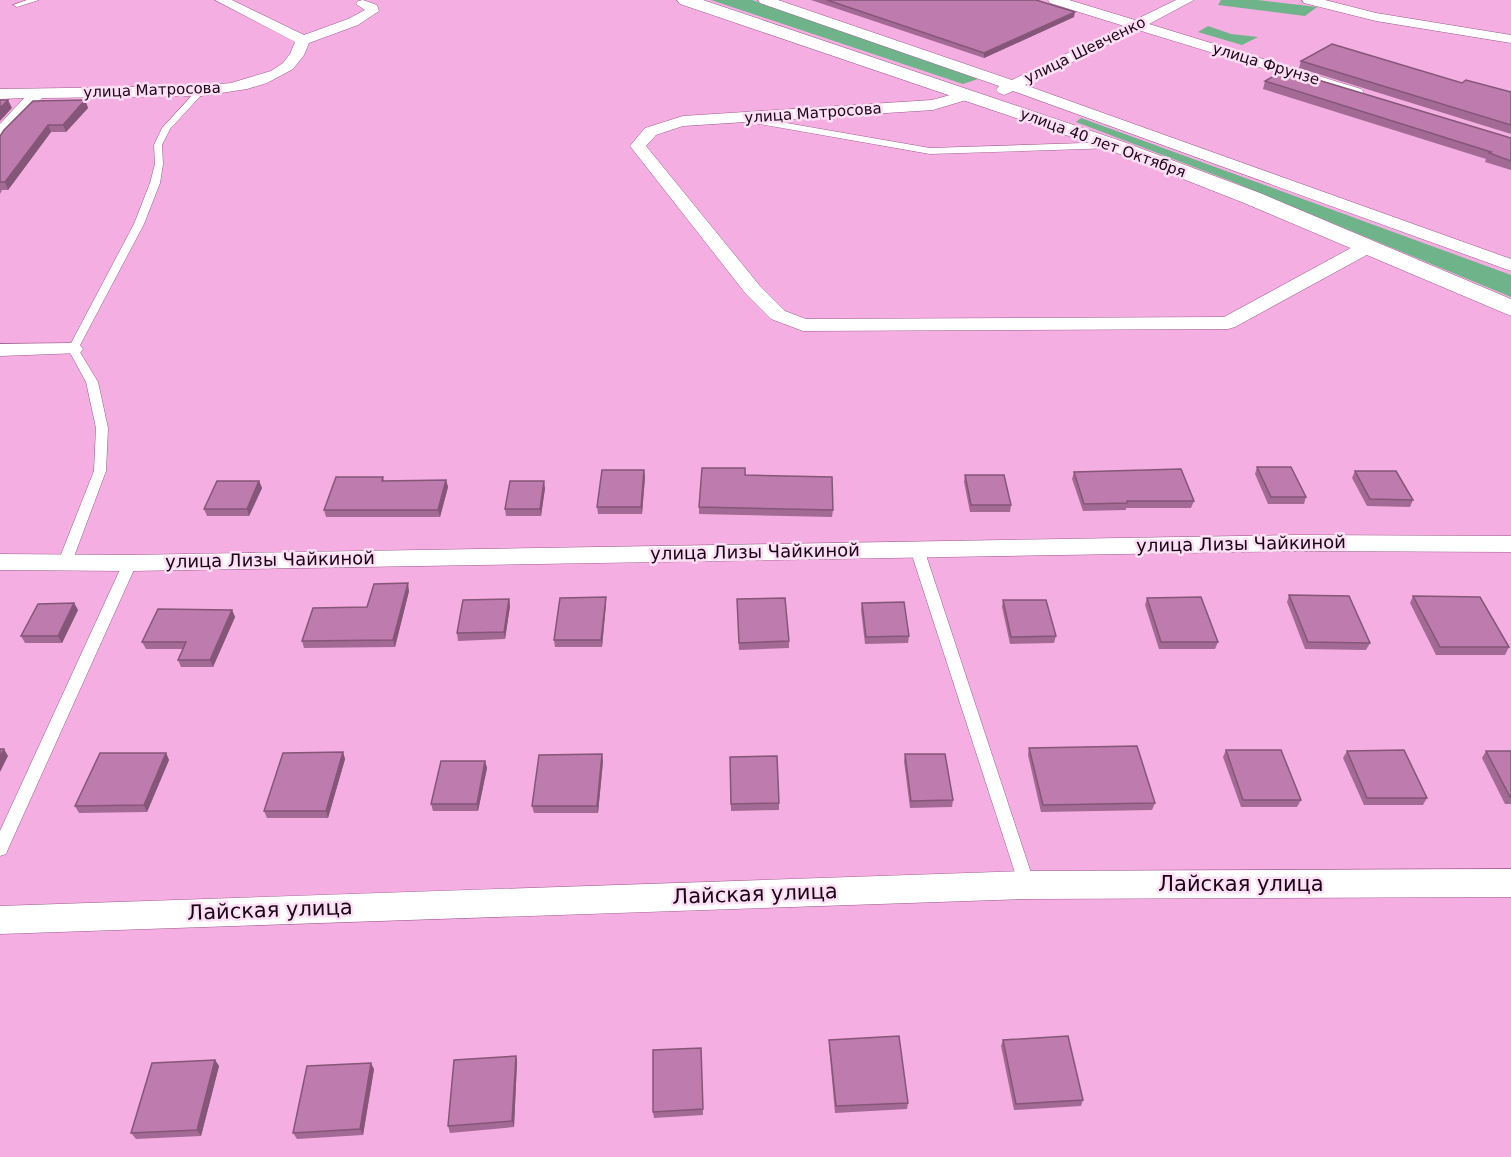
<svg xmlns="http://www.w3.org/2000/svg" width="1511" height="1157" font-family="'DejaVu Sans',sans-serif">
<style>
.green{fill:#6eb389}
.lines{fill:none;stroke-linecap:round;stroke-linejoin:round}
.service-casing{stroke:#9c5c8c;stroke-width:1}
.minor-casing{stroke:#9c5c8c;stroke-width:1}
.primary-casing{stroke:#9c5c8c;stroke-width:1}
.service{fill:#fff;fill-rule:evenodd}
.minor{fill:#fff;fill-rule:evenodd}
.primary{fill:#fff;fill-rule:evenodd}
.wall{fill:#a36a95}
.shaded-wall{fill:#855679}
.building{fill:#be7bad;stroke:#855679;stroke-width:1.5}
.labels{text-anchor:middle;stroke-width:5;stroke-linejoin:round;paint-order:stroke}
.far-street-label{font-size:15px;fill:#1d0518;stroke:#fcdff4}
.street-label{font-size:18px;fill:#1d0518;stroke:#fcdff4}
.near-street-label{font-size:21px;fill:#1d0518;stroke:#fcdff4}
</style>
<rect width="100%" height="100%" fill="#f5aee2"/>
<g class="green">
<polygon points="711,0 752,0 978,79 963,84"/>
<polygon points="1221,0 1258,0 1317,7 1305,16 1218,5"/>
<polygon points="1208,26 1231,34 1258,37 1242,45 1198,32"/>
<polygon points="1081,118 1511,275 1511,297 1231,181 1076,122"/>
</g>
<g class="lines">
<defs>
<g id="service">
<polygon points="27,0 39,0 17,7 13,5"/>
<polygon points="198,89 205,91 170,129 162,145 163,164 160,183 144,224 78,349 98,382 108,428 106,471 72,562 70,565 60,565 58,562 94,471 96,428 86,382 68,349 134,224 150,183 155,164 154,145 162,128"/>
<polygon points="740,115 930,148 1114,142 1118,145 1114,148 930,154 737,120 736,118"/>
<polygon points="917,545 924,549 1035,885 1033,890 1027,892 1021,890 1019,885 910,549"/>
<polygon points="130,559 137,563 8,849 6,854 0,856 0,831 123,563"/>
</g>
<g id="minor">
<polygon points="215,0 232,0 304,35 348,19 365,10 356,4 358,1 363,0 377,5 379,11 358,25 309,43 304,55 293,69 267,83 247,89 201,96 42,98 6,136 0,138 0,124 24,98 0,99 0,89 201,86 231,83 271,71 283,63 290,54 295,42"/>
<polygon points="758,0 778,0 1012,80 1124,26 1050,3 1048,0 1069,0 1135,20 1176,0 1194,0 1149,24 1361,89 1364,92 1356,97 1351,95 1138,30 1025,85 1511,259 1511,271 1013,91 1004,95 999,93 996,90 999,86 760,3"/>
<polygon points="1302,0 1325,0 1376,13 1511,35 1511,43 1376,21 1304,3"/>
<polygon points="968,90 976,95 973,98 933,110 683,126 656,135 646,146 760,286 785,311 806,319 1224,317 1360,243 1374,243 1376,247 1374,251 1235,327 1228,329 803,331 771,319 746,294 630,146 645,128 683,116 932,100"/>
<polygon points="73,343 80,345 83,349 80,353 0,356 0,344"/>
<polygon points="1296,535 1511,536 1511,552 1296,551 130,571 0,570 0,554 130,555"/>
<polygon points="1511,869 1511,897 1027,899 0,934 0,906 1027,871"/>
</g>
<polygon id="primary" points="677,0 703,0 1121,141 1260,193 1511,299 1511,316 1244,203 1107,149 680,4"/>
</defs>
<use href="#service" class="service-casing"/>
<use href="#minor" class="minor-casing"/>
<use href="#primary" class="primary-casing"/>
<use href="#service" class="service"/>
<use href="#minor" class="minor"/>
<use href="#primary" class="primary"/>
</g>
<g class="wall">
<polygon points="811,0 1036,0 1074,17 984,58"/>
<polygon points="1301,61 1462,83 1511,92 1511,134 1299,68"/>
<polygon points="1265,81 1511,138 1511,170 1485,162 1486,159 1263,89"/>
<polygon points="85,100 88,108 66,132 51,132 8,190 2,190 0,194 0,136"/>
<polygon points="1257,467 1306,497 1304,504 1268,504 1255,474"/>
<polygon points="644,470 645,477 642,514 598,514 597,507"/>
<polygon points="1355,471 1413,500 1410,507 1367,506 1352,478"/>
<polygon points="1074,472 1194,501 1191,508 1126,508 1126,510 1083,511 1072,479"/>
<polygon points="965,475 1011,505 1010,512 970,512 964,482"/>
<polygon points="383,477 384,481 446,480 448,487 440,517 326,517 324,510"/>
<polygon points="259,481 262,488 249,516 207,516 204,509"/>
<polygon points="545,488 541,516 506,516 505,509"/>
<polygon points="699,507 833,510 832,517 699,514"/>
<polygon points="409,591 395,647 304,648 302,641 367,607"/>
<polygon points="1289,595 1370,643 1366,650 1305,649 1287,602"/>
<polygon points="1413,596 1509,647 1505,655 1436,655 1410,603"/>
<polygon points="606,597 606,604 602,647 555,647 554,640"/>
<polygon points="1147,598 1218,642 1215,649 1159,649 1145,605"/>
<polygon points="509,599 510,606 505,639 458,641 457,633"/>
<polygon points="737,599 789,641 789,648 739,650"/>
<polygon points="1003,600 1056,636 1054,643 1010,644 1002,607"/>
<polygon points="74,603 78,610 62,643 25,643 21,636"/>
<polygon points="862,603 909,636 908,643 865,644 861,610"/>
<polygon points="232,610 235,617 213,667 181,667 178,660 183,649 146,649 142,642"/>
<polygon points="1029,748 1155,803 1152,810 1041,812 1028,755"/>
<polygon points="1226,750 1301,800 1297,807 1241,807 1223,757"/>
<polygon points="1347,751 1427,798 1423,805 1364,805 1343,758"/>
<polygon points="1486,751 1511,751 1511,804 1505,804 1482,758"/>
<polygon points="343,752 345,759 328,818 267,818 264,811"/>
<polygon points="166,753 169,760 147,812 79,813 75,806"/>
<polygon points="905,754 953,800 952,807 910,808 904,761"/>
<polygon points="730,757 779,803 779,810 731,811"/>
<polygon points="485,761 487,768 478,811 433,811 431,804"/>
<polygon points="603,761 598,813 534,813 532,806"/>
<polygon points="829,1040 908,1103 907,1109 835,1113 829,1046"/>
<polygon points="1003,1040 1083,1100 1081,1106 1014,1110 1001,1046"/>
<polygon points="701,1048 703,1115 654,1118 653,1112"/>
<polygon points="516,1056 517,1062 514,1127 450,1133 448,1126"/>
<polygon points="215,1060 219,1066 201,1136 136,1139 131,1133"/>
<polygon points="374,1069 363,1135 297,1139 293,1133"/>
</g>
<g class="shaded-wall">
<polygon points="1075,12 1074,17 984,58 984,53"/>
<polygon points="8,100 12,108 0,121 0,108"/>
<polygon points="85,100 88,108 66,132 63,125"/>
<polygon points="48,125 51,132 8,190 5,182"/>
<polygon points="644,470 645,477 642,514 641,507"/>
<polygon points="446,480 448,487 440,517 438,510"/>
<polygon points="259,481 262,488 249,516 247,509"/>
<polygon points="544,481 545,488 541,516 540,509"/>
<polygon points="408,583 409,591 395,647 393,640"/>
<polygon points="606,597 606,604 602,647 601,640"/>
<polygon points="509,599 510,606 505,639 504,632"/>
<polygon points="74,603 78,610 62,643 58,636"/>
<polygon points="232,610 235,617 213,667 210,660"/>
<polygon points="4,749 8,756 0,772 0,757"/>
<polygon points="343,752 345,759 328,818 326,811"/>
<polygon points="166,753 169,760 147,812 144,805"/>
<polygon points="602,754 603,761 598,813 597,806"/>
<polygon points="485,761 487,768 478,811 477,804"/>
<polygon points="516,1056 517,1062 514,1127 512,1121"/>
<polygon points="215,1060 219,1066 201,1136 197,1130"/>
<polygon points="371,1063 374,1069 363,1135 360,1129"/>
</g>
<g class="building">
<polygon points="827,0 1036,0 1075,12 984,53"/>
<polygon points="1332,44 1462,83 1466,80 1511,92 1511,125 1301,61"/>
<polygon points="1285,70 1511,138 1511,161 1489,153 1491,152 1265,81"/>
<polygon points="0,100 8,100 0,108"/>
<polygon points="85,100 63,125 48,125 5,182 0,182 0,136 4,130 33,101"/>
<polygon points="1257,467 1291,467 1306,497 1271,497"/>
<polygon points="702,468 745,468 745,475 832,477 833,510 699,507"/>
<polygon points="1181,469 1194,501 1127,501 1127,503 1084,504 1074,472"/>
<polygon points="602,470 644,470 641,507 597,507"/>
<polygon points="1355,471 1396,471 1413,500 1370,499"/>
<polygon points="965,475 1004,475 1011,505 971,505"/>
<polygon points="336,477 383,477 382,481 446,480 438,510 324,510"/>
<polygon points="217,481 259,481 247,509 204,509"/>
<polygon points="510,481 544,481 540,509 505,509"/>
<polygon points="408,583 393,640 302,641 313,608 367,607 374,584"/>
<polygon points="1289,595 1349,596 1370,643 1308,642"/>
<polygon points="1413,596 1480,597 1509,647 1440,647"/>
<polygon points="606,597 601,640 554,640 560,598"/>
<polygon points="1201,597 1218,642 1161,642 1147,598"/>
<polygon points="785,598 789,641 739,643 737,599"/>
<polygon points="509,599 504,632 457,633 463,600"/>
<polygon points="1003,600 1046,600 1056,636 1011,637"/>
<polygon points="904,602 909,636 866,637 862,603"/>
<polygon points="74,603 58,636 21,636 38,604"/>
<polygon points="158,609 232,610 210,660 178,660 186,642 142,642"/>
<polygon points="1137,746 1155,803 1043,805 1029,748"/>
<polygon points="0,749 4,749 0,757"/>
<polygon points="1226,750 1281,750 1301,800 1243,800"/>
<polygon points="1404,750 1427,798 1367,798 1347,751"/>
<polygon points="1486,751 1511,751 1511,797 1510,797"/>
<polygon points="343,752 326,811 264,811 283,753"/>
<polygon points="100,753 166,753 144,805 75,806"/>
<polygon points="602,754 597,806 532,806 539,755"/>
<polygon points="905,754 945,754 953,800 911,801"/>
<polygon points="777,756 779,803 731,804 730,757"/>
<polygon points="441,761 485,761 477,804 431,804"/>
<polygon points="899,1036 908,1103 836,1106 829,1040"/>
<polygon points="1068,1036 1083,1100 1016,1104 1003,1040"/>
<polygon points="701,1048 703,1109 653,1112 653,1050"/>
<polygon points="516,1056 512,1121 448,1126 454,1060"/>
<polygon points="215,1060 197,1130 131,1133 152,1063"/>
<polygon points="371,1063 360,1129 293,1133 307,1066"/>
</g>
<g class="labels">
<g class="far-street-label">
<text transform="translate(1085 50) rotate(-26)" y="5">улица Шевченко</text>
<text transform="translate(1266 64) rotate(17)" y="5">улица Фрунзе</text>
<text transform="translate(152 90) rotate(-2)" y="5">улица Матросова</text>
<text transform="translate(813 113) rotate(-4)" y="5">улица Матросова</text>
<text transform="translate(1103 143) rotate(20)" y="5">улица 40 лет Октября</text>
</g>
<g class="street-label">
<text transform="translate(1241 544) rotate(-1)" y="6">улица Лизы Чайкиной</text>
<text transform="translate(755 552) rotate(-1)" y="6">улица Лизы Чайкиной</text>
<text transform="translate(270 560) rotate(-1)" y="6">улица Лизы Чайкиной</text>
</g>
<g class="near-street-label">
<text x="1241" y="891">Лайская улица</text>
<text transform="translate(755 894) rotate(-2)" y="7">Лайская улица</text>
<text transform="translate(270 910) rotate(-2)" y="7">Лайская улица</text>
</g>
</g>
</svg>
